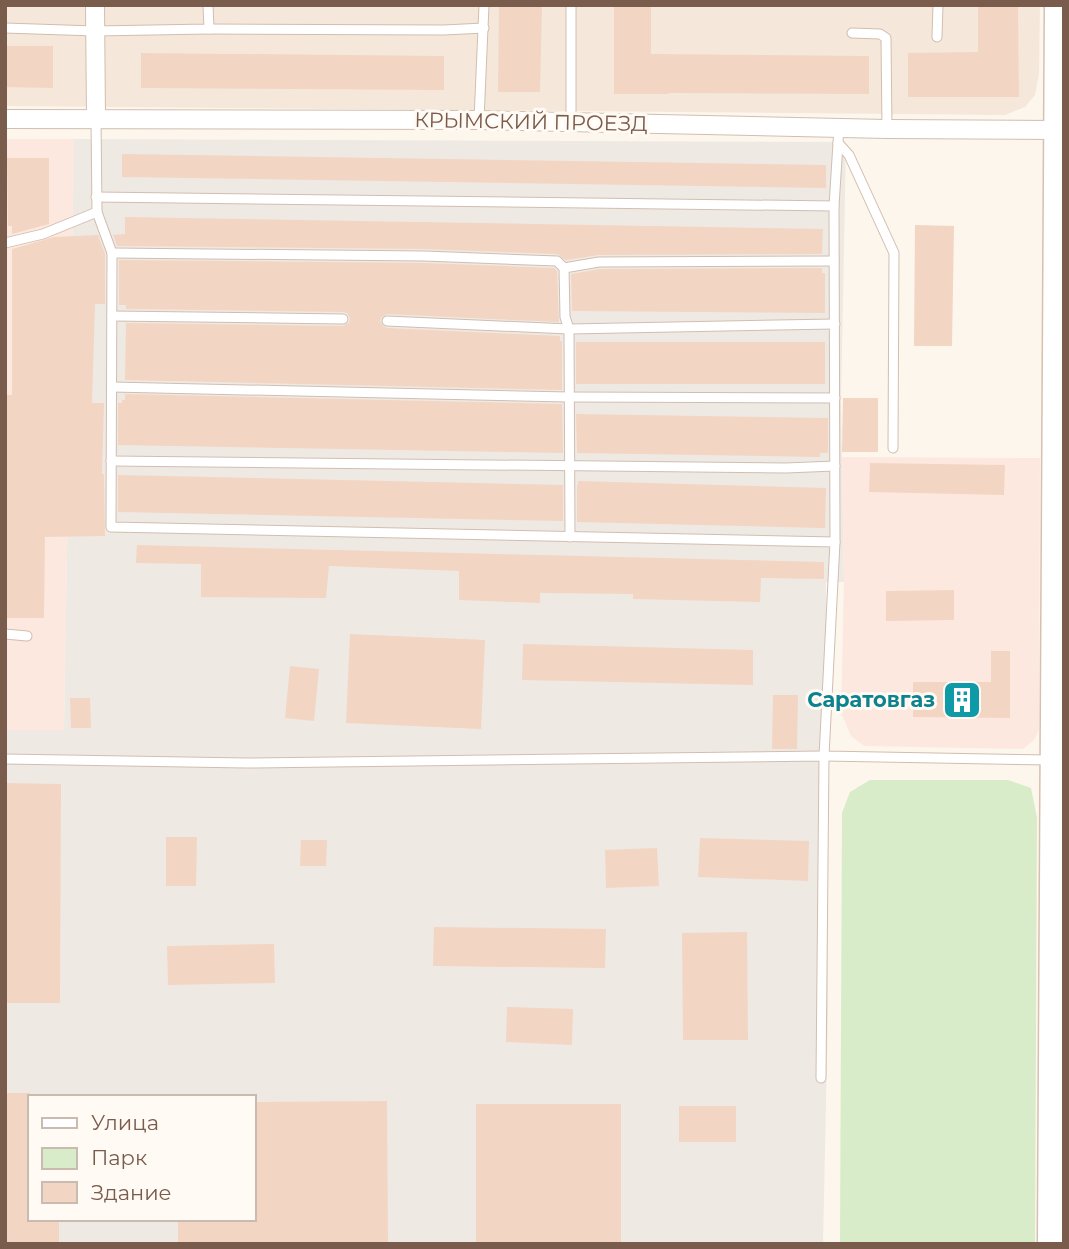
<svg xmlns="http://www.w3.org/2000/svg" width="1069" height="1249" font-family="Montserrat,sans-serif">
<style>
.residential{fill:#f5e8da}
.commercial{fill:#fde8e0}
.industrial{fill:#efe9e4;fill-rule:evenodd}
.green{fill:#d8ecc9}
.building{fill:#f3d5c3}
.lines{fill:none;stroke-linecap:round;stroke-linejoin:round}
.lane-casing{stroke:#d1beb0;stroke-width:11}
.street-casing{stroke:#d1beb0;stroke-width:20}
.secondary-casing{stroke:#d6c0b0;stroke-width:27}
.lane{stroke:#fff;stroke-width:9}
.street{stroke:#fff;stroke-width:18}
.secondary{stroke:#fff;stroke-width:24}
.labels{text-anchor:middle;stroke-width:6;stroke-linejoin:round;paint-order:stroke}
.street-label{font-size:21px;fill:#7a5c4d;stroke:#fffaf3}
.culture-label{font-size:21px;font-weight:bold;fill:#0d838f;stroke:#fffaf3;text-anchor:end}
</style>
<rect width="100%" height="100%" fill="#fdf6ec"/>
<polygon class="residential" points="5,5 1040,5 1039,74 1035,95 1025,107 1005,115 5,106"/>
<g class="commercial">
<polygon points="5,139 74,139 64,730 5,730"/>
<polygon points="842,457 1040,458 1039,730 1034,740 1023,749 864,746 851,736 841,713 844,582"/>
</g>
<path class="industrial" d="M 74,139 L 846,142 L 841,402 L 844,582 L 826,582 L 828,1008 L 823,1244 L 5,1244 L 5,730 L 64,730 ZM 30,1097 L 254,1097 L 254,1219 L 30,1219 Z"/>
<polygon class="green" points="870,780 1008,780 1031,788 1037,818 1035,1244 840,1244 842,813 850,792"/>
<g class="building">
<polygon points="499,5 542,5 540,92 498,92"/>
<polygon points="614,5 651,5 651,54 869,56 869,94 668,93 668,94 614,94"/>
<polygon points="978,5 1018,5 1019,97 908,97 908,53 978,52"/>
<polygon points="5,46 53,46 53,88 5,87"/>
<polygon points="141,53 444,56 444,90 141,88"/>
<polygon points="122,154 826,165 826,188 122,177"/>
<polygon points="7,158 49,158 49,224 12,234 12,226 8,226"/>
<polygon points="125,217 823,229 822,254 599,255 566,260 557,254 424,249 117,246 113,235 125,234"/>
<polygon points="915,225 954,226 952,346 914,346"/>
<polygon points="98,235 105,254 105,304 95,304 92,403 104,403 102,474 104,474 105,536 45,537 44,618 5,618 5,395 12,395 12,249 54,237"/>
<polygon points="119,260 424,263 554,268 557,271 559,322 387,314 382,317 380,321 383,326 387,328 560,336 560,341 562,341 562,390 125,380 126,323 343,326 349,323 350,318 347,313 343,312 126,309 126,305 119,305"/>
<polygon points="822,268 822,273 825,273 825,313 572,311 571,274 600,269"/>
<rect x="576" y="342" width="249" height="42"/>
<polygon points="125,394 562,404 563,453 118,445 118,403 122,403 122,400 125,400"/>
<polygon points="843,398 878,398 878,452 842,452"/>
<polygon points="576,414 828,418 828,453 820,453 820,457 577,453"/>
<polygon points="870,463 1005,465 1004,495 869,492"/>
<polygon points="118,475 563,485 563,521 118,512"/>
<polygon points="578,481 826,488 825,528 577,522 577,485 578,485"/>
<polygon points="137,545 824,562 824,579 761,578 760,602 633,599 633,594 540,593 540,603 459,600 459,571 329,566 326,598 201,597 201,564 136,563"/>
<polygon points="954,590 954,620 886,621 886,591"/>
<polygon points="350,634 485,640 481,729 346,723"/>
<polygon points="523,644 753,650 753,685 522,680"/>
<polygon points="991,651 1010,651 1010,718 913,717 913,682 991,682"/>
<polygon points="290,666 319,669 314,721 285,718"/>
<polygon points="773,695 798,695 797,749 772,749"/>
<polygon points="70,698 90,698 91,728 71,728"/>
<polygon points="5,783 61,784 60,1003 5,1003"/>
<polygon points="166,837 197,837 196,886 166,886"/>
<polygon points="700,838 809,841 808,881 698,877"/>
<polygon points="301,840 327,840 326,866 300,866"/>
<polygon points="657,848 659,886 606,888 605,850"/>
<polygon points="434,927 606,929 605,968 433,966"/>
<polygon points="747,932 748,1040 683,1040 682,933"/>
<polygon points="274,944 275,983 168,985 167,946"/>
<polygon points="507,1007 573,1009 572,1045 506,1042"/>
<polygon points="5,1093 30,1093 30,1219 59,1219 59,1244 5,1244"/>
<polygon points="387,1101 388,1244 178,1244 178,1219 254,1219 254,1102"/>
<rect x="476" y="1104" width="145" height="140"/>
<rect x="679" y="1106" width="57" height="36"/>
</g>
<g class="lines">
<defs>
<g id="lane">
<polyline points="5,28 95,31 209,29 208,5"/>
<polyline points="209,29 444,30 484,28"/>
<polyline points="852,33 880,34 886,38 887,129"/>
<polyline points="937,37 938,5"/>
<polyline points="96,119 97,212 112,253 111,527 835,542 824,756 1051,760"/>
<polyline points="479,120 484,5"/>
<polyline points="571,123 571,5"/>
<polyline points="838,143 849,155 894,253 893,448"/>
<polyline points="96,197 834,206"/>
<polyline points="5,243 43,234 97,212"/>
<polyline points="112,253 424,256 557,261 564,268 565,317 569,329 570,537"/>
<polyline points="564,268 599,262 834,261"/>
<polyline points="112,316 343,319"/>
<polyline points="387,321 569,329 835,324"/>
<polyline points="112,387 569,397 835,398"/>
<polyline points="111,461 786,468 835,466"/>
<polyline points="835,542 834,206 839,127"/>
<polyline points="5,634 27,636"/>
<polyline points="5,759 246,763 824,756 821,1078"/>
</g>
<g id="street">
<polyline points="95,5 96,119"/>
<polyline points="5,119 479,120 887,129 1056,130"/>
</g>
<polyline id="secondary" points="1050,1244 1057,5"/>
</defs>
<use href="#lane" class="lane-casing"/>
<use href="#street" class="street-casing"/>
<use href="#secondary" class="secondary-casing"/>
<use href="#lane" class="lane"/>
<use href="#street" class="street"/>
<use href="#secondary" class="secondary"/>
</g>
<defs>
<symbol id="building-square" viewBox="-11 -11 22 22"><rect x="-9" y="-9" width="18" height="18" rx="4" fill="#0f9aa8" stroke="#fffaf3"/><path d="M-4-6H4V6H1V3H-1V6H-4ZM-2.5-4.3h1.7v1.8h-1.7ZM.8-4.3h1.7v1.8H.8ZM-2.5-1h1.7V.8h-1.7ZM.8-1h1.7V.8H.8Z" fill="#fff"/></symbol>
</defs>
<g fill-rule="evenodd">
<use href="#building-square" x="940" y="678" width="44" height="44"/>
</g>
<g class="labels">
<g class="street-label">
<text transform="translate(531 122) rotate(1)" y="7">КРЫМСКИЙ ПРОЕЗД</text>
</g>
<g class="culture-label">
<text x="935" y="707">Саратовгаз</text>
</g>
</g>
<rect width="1069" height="1249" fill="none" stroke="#7a5c4d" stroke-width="14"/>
<rect x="28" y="1095" width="228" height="126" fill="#fffaf3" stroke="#cabbb1" stroke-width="2"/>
<rect x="42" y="1118" width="35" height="10" fill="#ffffff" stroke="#cabbb1" stroke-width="2"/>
<text x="91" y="1130" font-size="21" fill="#7a5c4d">Улица</text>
<rect x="42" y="1148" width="35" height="21" fill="#d8ecc9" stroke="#cabbb1" stroke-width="2"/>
<text x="91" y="1165" font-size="21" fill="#7a5c4d">Парк</text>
<rect x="42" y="1182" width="35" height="21" fill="#f3d5c3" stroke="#cabbb1" stroke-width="2"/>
<text x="91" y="1200" font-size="21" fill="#7a5c4d">Здание</text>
</svg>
